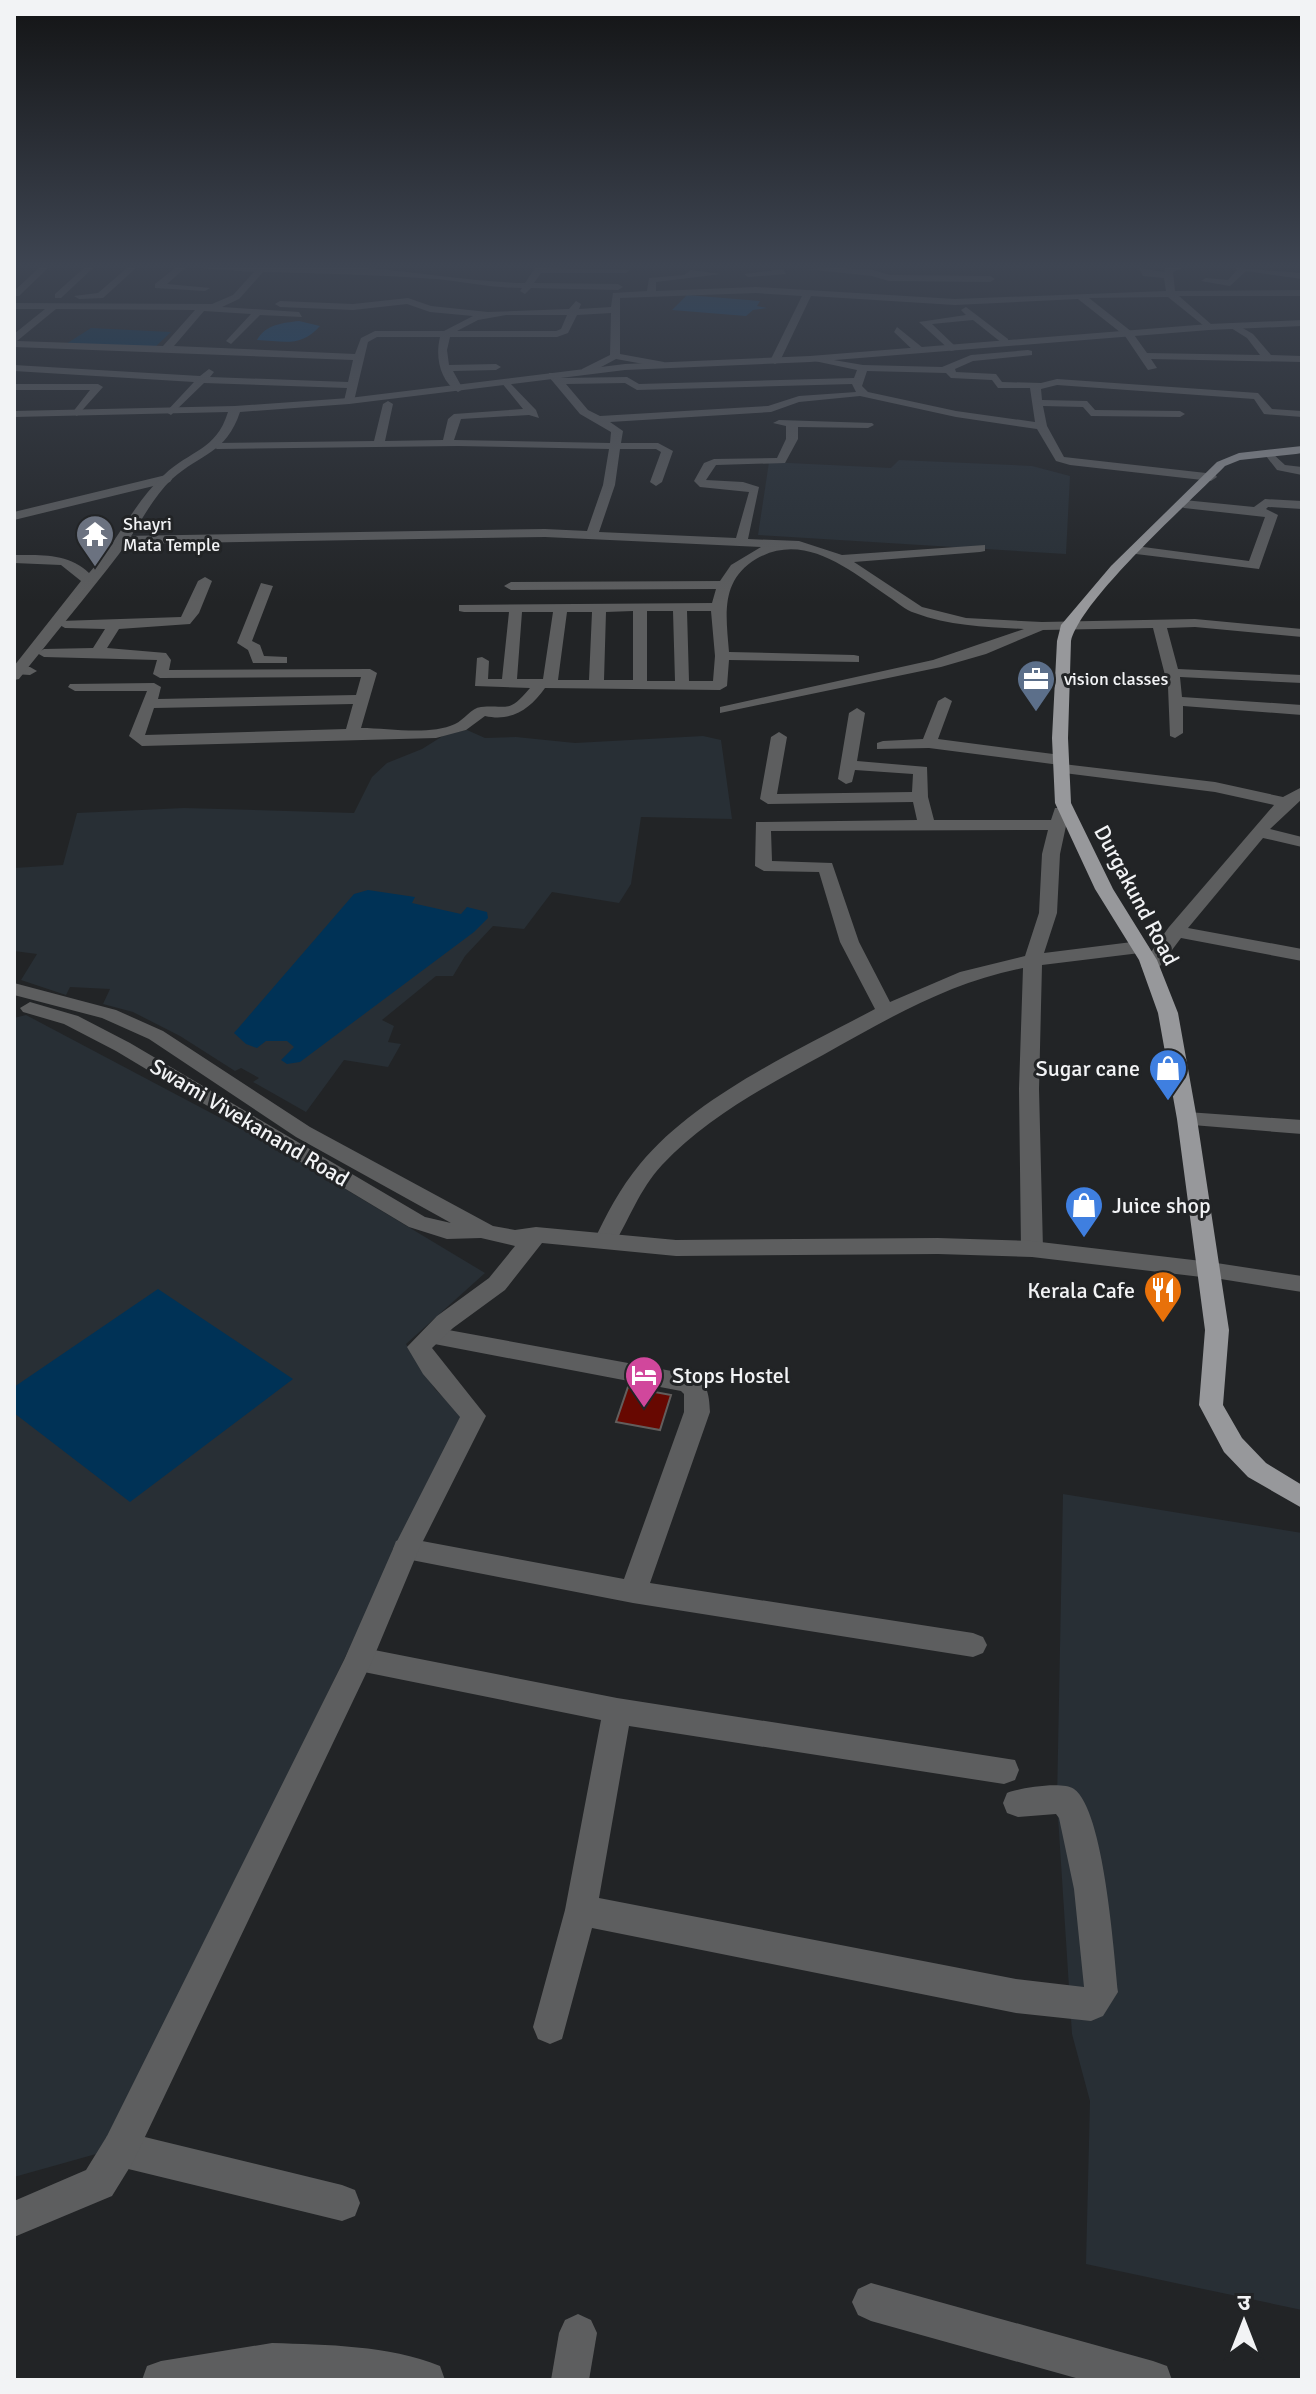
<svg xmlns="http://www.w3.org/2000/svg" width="1316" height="2394" font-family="Signika,'Noto Sans Devanagari',sans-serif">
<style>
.built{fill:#282f35}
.green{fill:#003256}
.water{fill:#0b4779}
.building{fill:#670801;stroke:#625e5d;stroke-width:2}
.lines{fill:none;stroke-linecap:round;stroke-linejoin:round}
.minor{fill:#5d5e5f;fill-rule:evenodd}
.tertiary{fill:#5d5e5f;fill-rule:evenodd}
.primary{fill:#97989b;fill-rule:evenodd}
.labels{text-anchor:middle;stroke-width:6;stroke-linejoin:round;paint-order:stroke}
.far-poi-label{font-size:18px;fill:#f2f3f5;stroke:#222426;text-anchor:start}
.street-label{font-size:22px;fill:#f2f3f5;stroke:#222426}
.poi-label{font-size:22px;fill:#f2f3f5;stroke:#222426;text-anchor:end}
</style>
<rect width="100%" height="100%" fill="#222426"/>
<g class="built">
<polygon points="899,460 1032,466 1070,476 1066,554 758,535 769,462 891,468"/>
<polygon points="467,730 485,738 516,737 575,743 703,736 721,740 732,819 641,817 631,884 619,903 552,892 524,929 493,926 465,956 453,976 436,976 382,1020 394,1026 388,1042 401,1044 388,1067 344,1060 306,1112 253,1082 259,1078 241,1068 235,1071 180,1036 133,1012 103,1004 110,989 70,987 66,995 21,980 37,954 14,951 14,868 63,865 77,813 184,808 354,813 372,777 387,763 422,749 446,734"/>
<polygon points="26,1015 277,1148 485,1273 406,1344 435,1389 462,1416 129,2103 96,2154 14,2177 14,1018"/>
<polygon points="1063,1494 1302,1533 1302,2310 1086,2264 1090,2101 1072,2034 1057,1801"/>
</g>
<g class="green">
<polygon points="91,328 171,332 155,347 66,344"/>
<polygon points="368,890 415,897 412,903 461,914 467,907 487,912 488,918 474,932 300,1062 287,1064 281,1060 294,1047 287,1041 266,1041 257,1048 246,1044 234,1033 354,894"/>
<polygon points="158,1289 293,1379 130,1502 14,1413 14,1387"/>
</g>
<g class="water">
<polygon points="687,295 760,301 757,306 767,308 753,310 746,316 672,310"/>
<path d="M 299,321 L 320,326 C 300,348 284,341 257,340 C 266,324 283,323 299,321 Z"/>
</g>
<polygon class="building" points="628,1387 671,1395 660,1430 616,1422"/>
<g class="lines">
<g class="minor">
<polygon points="39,268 48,268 19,296 14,296 14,291"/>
<polygon points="84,268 93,268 61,298 55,298 55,294"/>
<polygon points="127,268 136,268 103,298 79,299 74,296 98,293"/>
<polygon points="175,268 185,268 167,284 210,288 205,291 155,288 155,284"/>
<path d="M 199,268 C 254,268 310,265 366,268 C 419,272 472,282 525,283 L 535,268 L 630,270 L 626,273 L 541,273 L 534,283 L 618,284 L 623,287 L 618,290 L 531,288 L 525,294 L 520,291 L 522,288 C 492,288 466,282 436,279 C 379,275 321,273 263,272 L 239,299 L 222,307 L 299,312 L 302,317 L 260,315 L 231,344 L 226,341 L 251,314 L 204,311 L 174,346 L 355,354 L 361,338 L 375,331 L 444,331 L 473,316 L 430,312 L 407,304 L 353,310 L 280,307 L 275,304 L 280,301 L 353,304 L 408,298 L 431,306 L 488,312 L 569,309 L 576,301 L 581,304 L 579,309 L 611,307 L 613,293 L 647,291 L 649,278 L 684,275 L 691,270 L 721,274 L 656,282 L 656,291 L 756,287 L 955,299 L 1166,291 L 1164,278 L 1143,276 L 1139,268 L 1164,272 L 1165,268 L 1182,268 L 1173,272 L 1175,291 L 1302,290 L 1302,296 L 1179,296 L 1212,325 L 1209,330 L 1168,297 L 1089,298 L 1132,332 L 1147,353 L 1260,355 L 1247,338 L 1231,328 L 1234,323 L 1253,334 L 1271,355 L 1302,356 L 1302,362 L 1151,359 L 1157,368 L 1148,370 L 1125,336 L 1078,299 L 955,305 L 811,296 L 780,361 L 775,364 L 770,361 L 802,296 L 756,293 L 620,298 L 620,354 L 664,362 L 665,364 L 660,367 L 616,359 L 590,373 L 582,373 L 582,369 L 610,355 L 611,313 L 577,315 L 568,333 L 557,337 L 450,337 L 447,350 L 449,365 L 496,364 L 501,367 L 496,370 L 453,371 L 463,389 L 458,392 C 440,381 435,357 440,337 L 377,337 L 368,342 L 354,401 L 349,404 L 344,401 L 347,388 L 204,383 L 171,415 L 166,412 L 194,382 L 14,371 L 14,365 L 200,376 L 209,369 L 214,372 L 210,377 L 348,382 L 353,360 L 14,347 L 14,334 L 45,309 L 14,309 L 14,303 L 212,304 L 233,295 L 254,272 ZM 56,309 L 195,310 L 163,346 L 17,341 ZM 506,315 L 567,315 L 561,329 L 556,331 L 457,331 L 478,320 Z"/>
<polygon points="838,268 873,270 890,275 990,276 995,279 990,282 889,281 872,276 806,269"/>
<polygon points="1235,268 1302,273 1302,279 1246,271 1230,286 1201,281 1206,278 1228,280 1237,270"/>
<polygon points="783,269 786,274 748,277 744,274"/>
<polygon points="966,307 1008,339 1008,343 1002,343 973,320 932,324 955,346 955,350 951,351 919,322 966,315 961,310"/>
<polygon points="897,327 923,348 923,352 915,352 894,332"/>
<path d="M 1028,350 L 1032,351 L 1032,355 L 973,361 L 955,369 L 956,372 L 996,374 L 1002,382 L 1041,383 L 1057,379 L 1258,393 L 1272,409 L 1302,411 L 1302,417 L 1264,414 L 1254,399 L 1057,385 L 1041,389 L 1042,400 L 1087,401 L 1095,410 L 1180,411 L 1185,414 L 1180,417 L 1091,416 L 1083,407 L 1043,406 L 1047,426 L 1064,457 L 1215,474 L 1217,477 L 1211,481 L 1070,465 L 1056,461 L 1037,429 L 956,417 L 860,396 L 799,402 L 771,412 L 610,422 L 623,431 L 621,443 L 658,443 L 673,451 L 662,482 L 656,486 L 650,482 L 661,452 L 656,449 L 620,449 L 615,485 L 599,532 L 736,538 L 749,492 L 700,487 L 694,481 L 704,463 L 714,459 L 777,458 L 786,439 L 786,426 L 773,423 L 779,420 L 872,423 L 874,425 L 868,428 L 798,427 L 798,439 L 785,463 L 716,465 L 706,480 L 743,482 L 759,487 L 748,539 L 799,541 L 842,555 L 985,545 L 985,551 L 980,552 L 854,562 L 922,607 L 966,618 L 1042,622 L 1195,619 L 1302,629 L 1302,637 L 1195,627 L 1167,628 L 1178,669 L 1302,675 L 1302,683 L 1180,677 L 1182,697 L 1302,705 L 1302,715 L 1183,706 L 1183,733 L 1175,738 L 1170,736 L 1168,687 L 1153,628 L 1043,630 L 986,654 L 941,667 L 720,713 L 720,707 L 933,660 L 1024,629 C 987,627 950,626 915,613 C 905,610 897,602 889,597 C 849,570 805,531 756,559 C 720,581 726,615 729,652 L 854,655 L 859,656 L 859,662 L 729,660 L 727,686 L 720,690 L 545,688 C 530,709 512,722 485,716 L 466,730 L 436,738 L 142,746 L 129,736 L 147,691 L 75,691 L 68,687 L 70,684 L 154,683 L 161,687 L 158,699 L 356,695 L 361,677 L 160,678 L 153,674 L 157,660 L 44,657 L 37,653 L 44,649 L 93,648 L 105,629 L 65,628 L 58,624 L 60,621 L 181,617 L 198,581 L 205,577 L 212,581 L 199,613 L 190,624 L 119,629 L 107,648 L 166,653 L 171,660 L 169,670 L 370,669 L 377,673 L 361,728 C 389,728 429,736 455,724 C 464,720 471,708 481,707 C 509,704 507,715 530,688 L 475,686 L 477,658 L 482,657 L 489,661 L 488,679 L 502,679 L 509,612 L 464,612 L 459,611 L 459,605 L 712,603 L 716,589 L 511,590 L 504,586 L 511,582 L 720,581 L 731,565 L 761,547 L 545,537 L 123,544 L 117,540 L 123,536 L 545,529 L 587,531 L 603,485 L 609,449 L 458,446 L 217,449 L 211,446 L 217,443 L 374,441 L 383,404 L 388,401 L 393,404 L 385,441 L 443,440 L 448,419 L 454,414 L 523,409 L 501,382 L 506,379 L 536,410 L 539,418 L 529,415 L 461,419 L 454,440 L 610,443 L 611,432 L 580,414 L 549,377 L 549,373 L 557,373 L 561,378 L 627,377 L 639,384 L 854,378 L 857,370 L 805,359 L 810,356 L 863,365 L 942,367 L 971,355 ZM 867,371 L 946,373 L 951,378 L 992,380 L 998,388 L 1030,388 L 1035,422 L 956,411 L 868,392 L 862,386 ZM 625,383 L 637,390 L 852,384 L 856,392 L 799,396 L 768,406 L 600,416 L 588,410 L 566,384 ZM 633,611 L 633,680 L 604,680 L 606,612 ZM 647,611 L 673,611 L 675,681 L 647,681 ZM 687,611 L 711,611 L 715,656 L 713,681 L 689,681 ZM 522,612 L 553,612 L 543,679 L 517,679 ZM 567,612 L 592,612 L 589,680 L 558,680 ZM 353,704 L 346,729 L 145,735 L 154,708 Z"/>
<polygon points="14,384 98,384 103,387 77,416 72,413 90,390 14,390"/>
<polygon points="1272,453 1285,465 1302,467 1302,475 1277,470 1266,456"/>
<polygon points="166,475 172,479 170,482 14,520 14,512"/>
<polygon points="1265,499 1302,501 1302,509 1268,507 1266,509 1278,515 1259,569 1136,554 1130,550 1136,546 1249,561 1265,517 1184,508 1178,504 1184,500 1254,507"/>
<polygon points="261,583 273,586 252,641 260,645 264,656 287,657 287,663 253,663 248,650 237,643"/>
<polygon points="14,666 30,667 37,671 30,675 14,674"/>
<polygon points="945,697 952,701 938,739 1061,755 1069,760 1063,764 1215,782 1283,797 1302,787 1302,799 1270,829 1302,837 1302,847 1263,838 1188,928 1302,949 1302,961 1181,938 1157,970 1150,972 1141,966 1169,927 1274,805 1215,792 1056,772 1054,769 1060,765 929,748 877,749 877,743 883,741 923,739 938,701"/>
<path d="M 857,708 L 865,713 L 857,761 L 927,767 L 928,797 L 934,820 L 1051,820 L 1055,808 L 1067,808 L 1069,812 L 1060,854 L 1057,913 L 1044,953 L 1140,941 L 1149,947 L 1140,953 L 1042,965 L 1039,1089 L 1043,1249 L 1040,1254 L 1024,1254 L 1021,1249 L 1019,1089 L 1023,968 C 950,982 887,1019 823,1055 C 766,1086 707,1117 662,1165 C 639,1190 629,1220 612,1248 L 596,1248 L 593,1243 C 606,1215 620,1188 640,1164 C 696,1096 798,1050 875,1009 L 840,942 L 819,872 L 764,871 L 755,866 L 756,822 L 917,820 L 913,802 L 768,804 L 760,799 L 771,737 L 779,732 L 787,737 L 777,794 L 912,792 L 913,774 L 855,770 L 852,782 L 846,784 L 838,779 L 849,713 ZM 1048,830 L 1042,854 L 1039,913 L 1025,956 L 960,972 L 890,1002 L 859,942 L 832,863 L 772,861 L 771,831 Z"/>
<polygon points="1187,1112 1302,1120 1302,1134 1180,1124 1177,1119"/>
<polygon points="1210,1262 1302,1276 1302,1292 1202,1276 1198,1270 1202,1264"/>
<path d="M 432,1327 L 688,1374 C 708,1380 709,1394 710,1412 L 650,1583 L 973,1633 L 983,1637 L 987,1645 L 983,1653 L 973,1657 L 633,1603 L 396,1557 L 393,1549 L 396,1541 L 406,1538 L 624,1579 L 684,1412 L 684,1394 L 681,1391 L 424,1342 L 420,1336 L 424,1330 Z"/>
<path d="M 359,1647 L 617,1698 L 1015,1760 L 1019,1770 L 1015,1780 L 1004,1784 L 629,1726 L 599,1898 L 1016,1979 L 1084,1987 L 1074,1889 L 1059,1818 L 1056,1814 L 1018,1817 L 1007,1813 L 1003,1803 L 1007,1793 C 1020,1788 1062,1781 1074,1789 C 1104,1810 1114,1953 1118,1992 L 1103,2016 L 1091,2021 L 1016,2013 L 592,1928 L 562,2039 L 550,2044 L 538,2039 L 533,2027 L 565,1910 L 601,1720 L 359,1671 L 349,1668 L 345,1659 L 349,1650 Z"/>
<polygon points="120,2131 342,2185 355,2190 360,2203 355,2216 342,2221 120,2167 107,2162 102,2149 107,2136"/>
<polygon points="871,2283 1153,2361 1167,2366 1172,2380 1083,2380 871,2321 858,2315 852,2302 858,2289"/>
<polygon points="578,2314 591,2320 597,2333 589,2380 551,2380 559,2333 565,2320"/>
<path d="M 272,2343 C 327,2345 388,2345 440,2366 L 445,2380 L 142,2380 L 147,2366 L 161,2361 Z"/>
</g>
<g class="tertiary">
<path d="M 1302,320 L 1302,326 L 1209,330 L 810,362 L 625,370 L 349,404 L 240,412 C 226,454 201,453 172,479 C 150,500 137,530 119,554 C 87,596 52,637 19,679 L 14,680 L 14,666 L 81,581 L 61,565 L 14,563 L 14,555 C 40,555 69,553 89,573 C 117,543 134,502 164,475 C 190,450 216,451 228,412 L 14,417 L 14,411 L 235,406 L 349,398 L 625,364 L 810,356 L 1209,324 Z"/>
<polygon points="14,983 116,1010 163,1031 310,1127 493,1226 515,1230 536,1227 676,1240 938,1238 1032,1241 1210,1262 1218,1264 1222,1270 1218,1276 1210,1278 1032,1257 938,1254 676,1256 542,1243 505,1290 453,1328 432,1348 486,1416 419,1549 373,1659 133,2162 112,2196 14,2237 14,2201 86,2170 107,2136 345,1658 393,1549 460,1417 423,1374 407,1347 437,1316 489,1278 515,1246 481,1238 447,1239 409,1227 116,1051 64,1024 23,1012 20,1008 30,1002 78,1016 130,1043 425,1217 451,1223 296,1137 149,1039 102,1018 14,995"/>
</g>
<path class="primary" d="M 1302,446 L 1302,453 L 1296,454 L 1240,460 L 1225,466 C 1190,502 1081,599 1071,641 L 1068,738 L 1071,803 L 1113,889 L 1157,960 L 1178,1013 L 1197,1119 L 1229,1330 L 1223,1405 L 1242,1438 L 1266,1463 L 1302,1485 L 1302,1508 L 1248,1477 L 1224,1452 L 1199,1405 L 1205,1330 L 1177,1119 L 1158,1013 L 1139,960 L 1095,889 L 1055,803 L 1052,738 L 1057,641 L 1061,625 L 1111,566 L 1217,462 L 1239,453 Z"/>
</g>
<linearGradient id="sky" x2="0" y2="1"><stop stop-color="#131415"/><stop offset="0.44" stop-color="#3e4552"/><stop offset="1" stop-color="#3e4552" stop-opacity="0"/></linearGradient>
<rect width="1316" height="603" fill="url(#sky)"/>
<defs>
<symbol id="temple-pin" viewBox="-11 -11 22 30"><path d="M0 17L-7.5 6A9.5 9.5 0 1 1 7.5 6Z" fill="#6b7280" stroke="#222426"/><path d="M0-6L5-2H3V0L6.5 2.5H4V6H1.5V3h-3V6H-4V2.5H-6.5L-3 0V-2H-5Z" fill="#fff"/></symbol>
<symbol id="office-pin" viewBox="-11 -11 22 30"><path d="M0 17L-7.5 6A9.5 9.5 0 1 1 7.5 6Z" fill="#5c6f8a" stroke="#222426"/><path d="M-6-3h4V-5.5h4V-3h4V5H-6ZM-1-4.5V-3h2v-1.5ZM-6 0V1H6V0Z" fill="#fff"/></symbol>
<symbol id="shop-pin" viewBox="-11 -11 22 30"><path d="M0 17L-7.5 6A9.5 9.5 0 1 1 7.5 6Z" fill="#3f7fe0" stroke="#222426"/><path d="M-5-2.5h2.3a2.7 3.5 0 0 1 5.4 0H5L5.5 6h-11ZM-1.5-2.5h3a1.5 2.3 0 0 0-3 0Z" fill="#fff"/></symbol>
<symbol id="restaurant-pin" viewBox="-11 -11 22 30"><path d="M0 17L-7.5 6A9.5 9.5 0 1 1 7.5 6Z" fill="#e8710a" stroke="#222426"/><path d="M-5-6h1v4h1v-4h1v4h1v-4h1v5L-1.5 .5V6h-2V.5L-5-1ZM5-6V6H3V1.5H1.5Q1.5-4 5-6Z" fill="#fff"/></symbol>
<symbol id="hotel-pin" viewBox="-11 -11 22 30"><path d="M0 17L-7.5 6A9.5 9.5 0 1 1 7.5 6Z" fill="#d1479c" stroke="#222426"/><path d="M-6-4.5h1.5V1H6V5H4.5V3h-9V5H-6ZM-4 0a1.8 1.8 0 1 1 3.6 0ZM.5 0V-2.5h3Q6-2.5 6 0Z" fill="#fff"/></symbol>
</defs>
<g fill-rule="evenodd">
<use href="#temple-pin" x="73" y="512" width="44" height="60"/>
<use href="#office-pin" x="1014" y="657" width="44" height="60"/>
<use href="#shop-pin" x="1146" y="1046" width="44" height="60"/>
<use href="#shop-pin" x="1062" y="1183" width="44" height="60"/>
<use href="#restaurant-pin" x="1141" y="1268" width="44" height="60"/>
<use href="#hotel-pin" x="622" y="1353" width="44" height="60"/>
</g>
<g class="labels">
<g class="far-poi-label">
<text x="123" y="530">Shayri<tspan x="123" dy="21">Mata Temple</tspan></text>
<text x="1064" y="685">vision classes</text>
</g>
<g class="street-label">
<text transform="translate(1137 895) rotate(62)" y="8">Durgakund Road</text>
<text transform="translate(250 1122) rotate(31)" y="8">Swami Vivekanand Road</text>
</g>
<g class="poi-label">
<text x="1140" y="1076">Sugar cane</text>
<text x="1112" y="1213" text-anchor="start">Juice shop</text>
<text x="1135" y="1298">Kerala Cafe</text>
<text x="672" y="1383" text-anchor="start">Stops Hostel</text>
</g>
</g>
<rect width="1316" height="2394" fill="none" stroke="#f2f3f5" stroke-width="32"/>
<g transform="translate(1244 2322)" stroke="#222426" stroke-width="6" paint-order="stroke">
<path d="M0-6L14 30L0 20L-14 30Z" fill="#f2f3f5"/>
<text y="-12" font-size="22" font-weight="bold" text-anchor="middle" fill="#f2f3f5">उ</text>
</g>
</svg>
